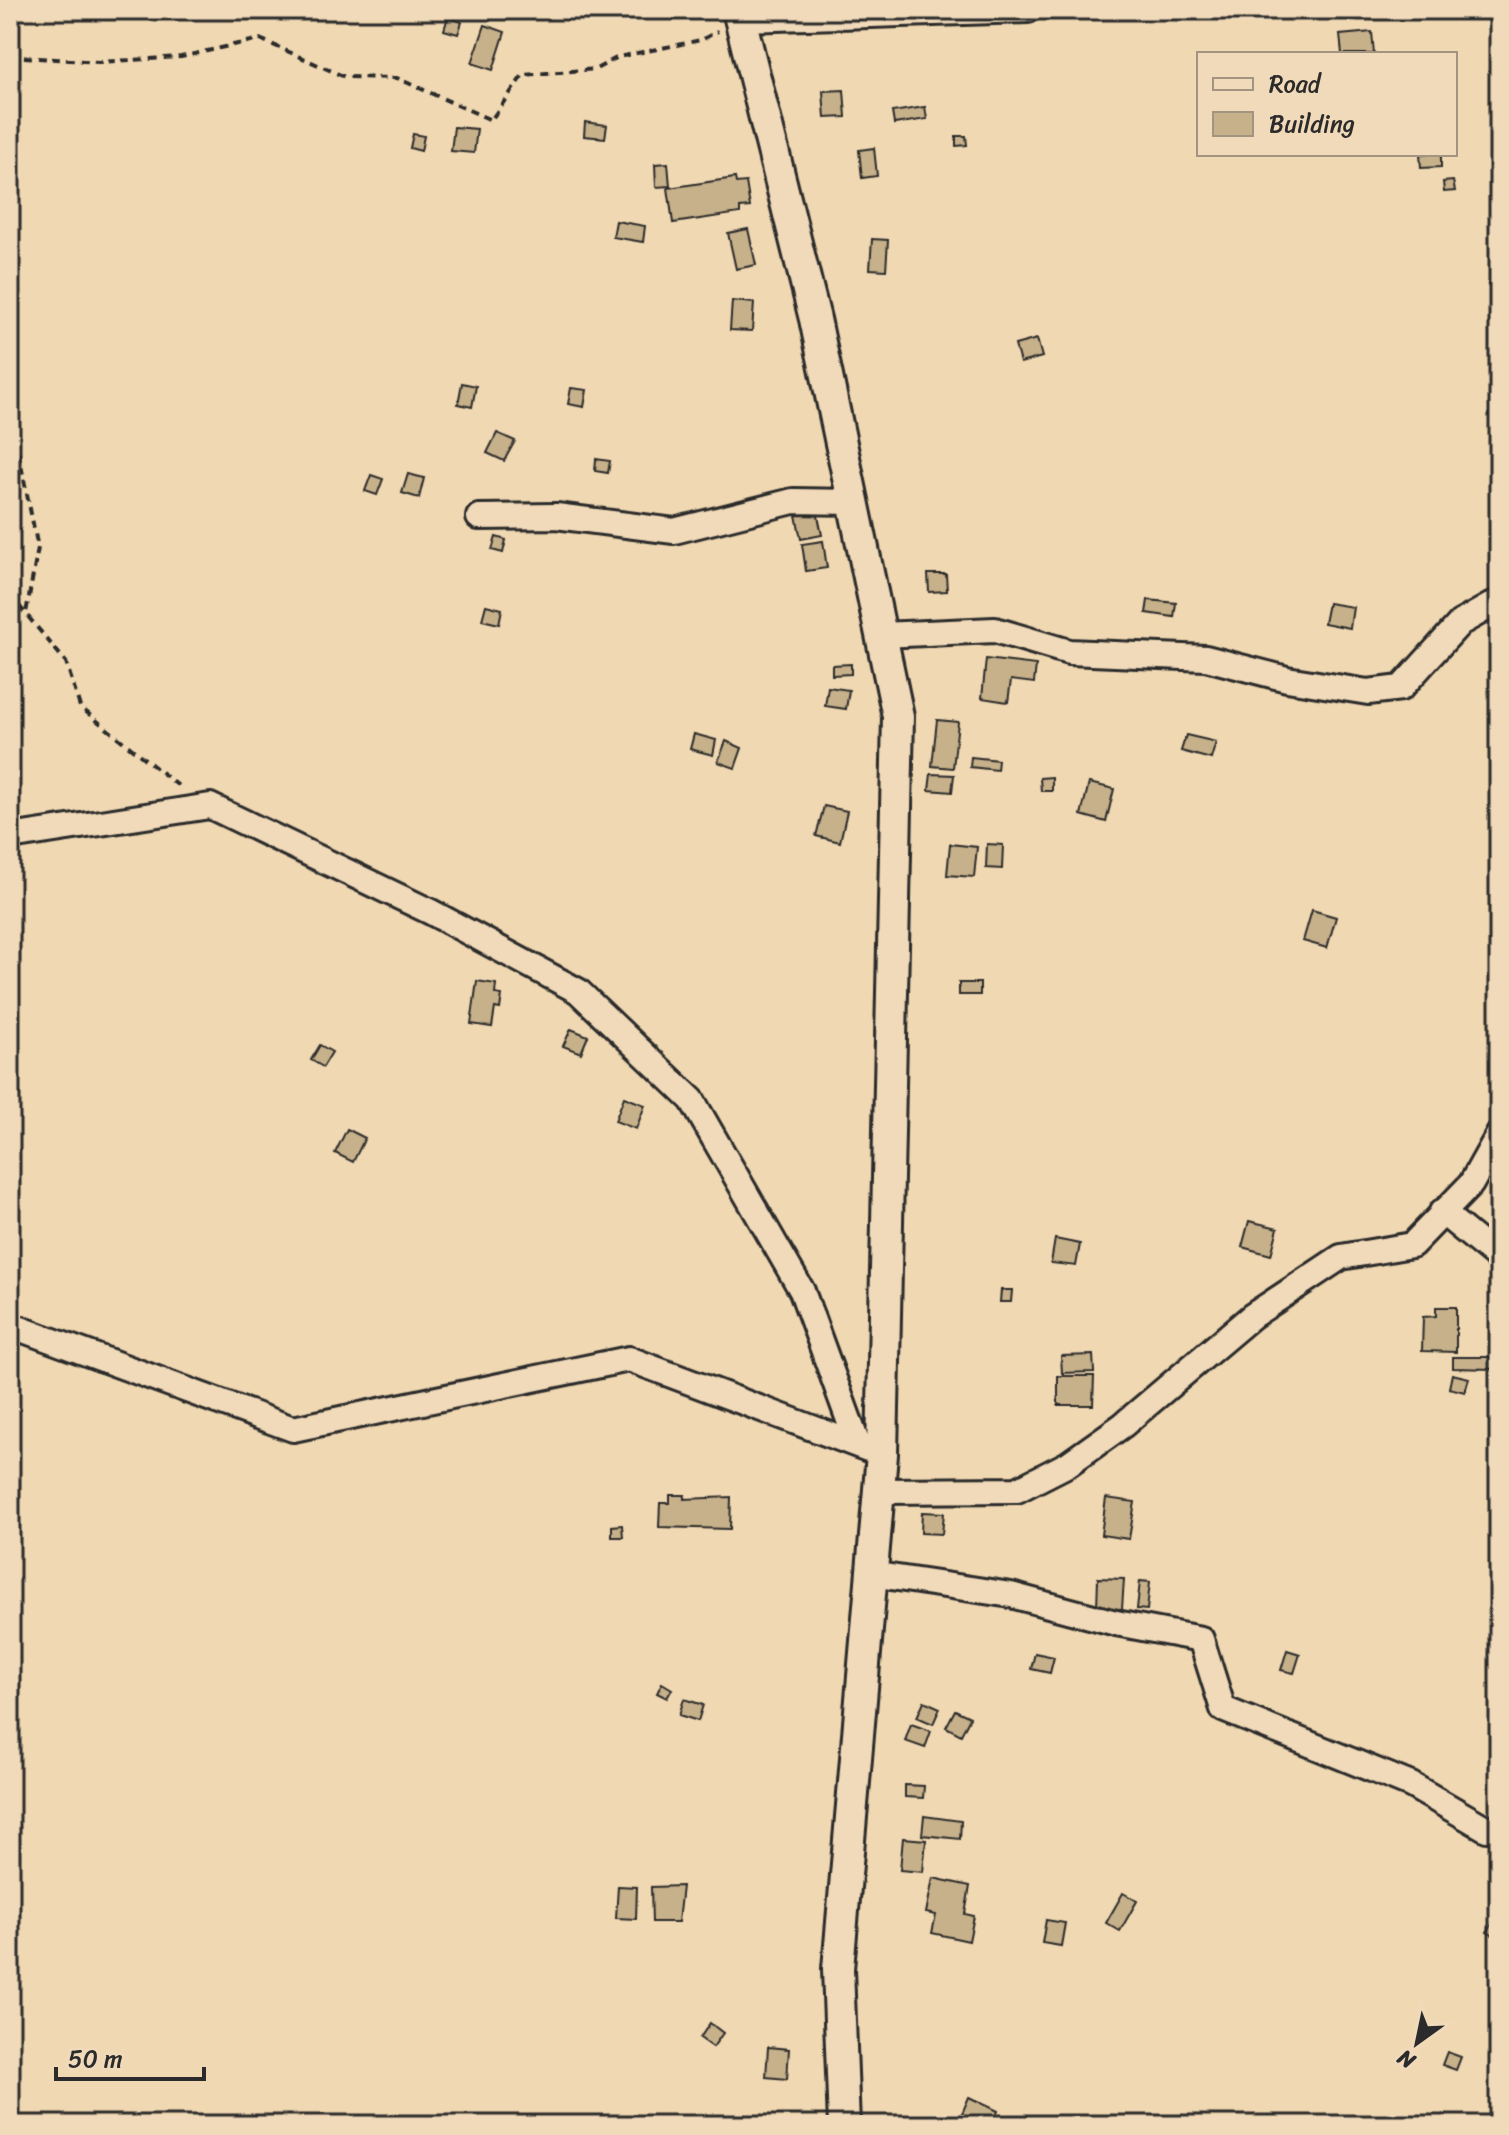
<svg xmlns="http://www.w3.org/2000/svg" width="1509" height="2135" font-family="Sriracha,sans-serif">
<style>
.building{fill:#c7b18a;stroke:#2b2b2b;stroke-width:2}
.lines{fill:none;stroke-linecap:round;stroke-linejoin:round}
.minor-casing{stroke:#2b2b2b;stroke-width:30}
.tertiary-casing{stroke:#2b2b2b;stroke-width:36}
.path{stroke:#2b2b2b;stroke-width:4;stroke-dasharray:8 6;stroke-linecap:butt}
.minor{stroke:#f1dab9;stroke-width:24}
.tertiary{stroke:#f1dab9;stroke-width:30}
</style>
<rect width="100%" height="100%" fill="#f0d8b2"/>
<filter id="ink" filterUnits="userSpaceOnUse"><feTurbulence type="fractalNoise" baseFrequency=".0125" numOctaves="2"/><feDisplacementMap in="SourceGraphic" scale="16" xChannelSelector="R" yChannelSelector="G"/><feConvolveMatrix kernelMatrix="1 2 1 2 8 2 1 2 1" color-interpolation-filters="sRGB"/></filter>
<g filter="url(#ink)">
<g class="building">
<polygon points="448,17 462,22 458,34 444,30"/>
<polygon points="485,25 505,32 493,70 472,63"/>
<polygon points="1372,32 1374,54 1342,54 1340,35"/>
<polygon points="844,90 846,117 825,118 823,91"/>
<polygon points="925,107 927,119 894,124 892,112"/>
<polygon points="585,122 607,125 605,138 584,136"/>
<polygon points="454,127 477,129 474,153 451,151"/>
<polygon points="413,134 424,136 421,151 410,148"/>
<polygon points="956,136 966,136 967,145 956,146"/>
<polygon points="874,148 877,176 862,178 859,150"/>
<polygon points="1420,154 1441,154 1441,167 1421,168"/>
<polygon points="668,163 670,186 656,187 655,164"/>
<polygon points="735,178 736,183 746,182 750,207 740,208 740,213 673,223 668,188"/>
<polygon points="1453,181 1455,191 1444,192 1443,182"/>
<polygon points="616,221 645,226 643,242 613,237"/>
<polygon points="748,229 756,265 736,269 728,233"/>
<polygon points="872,239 888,240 886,270 870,269"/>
<polygon points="732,301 754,303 752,331 730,330"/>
<polygon points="1037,339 1042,357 1020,363 1015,345"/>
<polygon points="462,383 476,386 472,407 458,404"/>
<polygon points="571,388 587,390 584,407 568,404"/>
<polygon points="497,433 515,441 504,461 487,453"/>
<polygon points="596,459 610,461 608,473 595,471"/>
<polygon points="408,474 424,478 419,498 402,493"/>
<polygon points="371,475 383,479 377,495 365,491"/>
<polygon points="817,511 822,535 801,539 796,515"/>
<polygon points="496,537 506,540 503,553 492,550"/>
<polygon points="823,541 827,568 806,571 802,544"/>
<polygon points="928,574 946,574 947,591 929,592"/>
<polygon points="1148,600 1176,603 1174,617 1146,613"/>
<polygon points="1328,603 1353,607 1350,628 1324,623"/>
<polygon points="486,605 502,609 499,624 482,620"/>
<polygon points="986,659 1036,665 1034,683 1011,680 1008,702 982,698"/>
<polygon points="851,664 851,674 832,675 832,665"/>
<polygon points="828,687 849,690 846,709 825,706"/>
<polygon points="937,720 958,722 953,768 932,766"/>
<polygon points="694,734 716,740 713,755 690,749"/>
<polygon points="1186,735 1216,742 1211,759 1181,751"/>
<polygon points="726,741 742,748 735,768 718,762"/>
<polygon points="971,757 998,760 997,770 970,767"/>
<polygon points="931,774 954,775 952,792 929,790"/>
<polygon points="1052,777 1052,791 1041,791 1040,778"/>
<polygon points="1089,783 1114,789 1106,822 1081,815"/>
<polygon points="824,806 847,811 840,842 816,836"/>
<polygon points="950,844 977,847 974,877 947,875"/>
<polygon points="987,844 1003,845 1002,869 986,868"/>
<polygon points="1312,910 1336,917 1327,948 1303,941"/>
<polygon points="477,981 496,984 495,994 502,995 500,1009 495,1008 492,1027 471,1024"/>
<rect x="959" y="983" width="21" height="12"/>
<polygon points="571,1029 588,1036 581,1053 563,1046"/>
<polygon points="320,1045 332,1052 323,1067 311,1060"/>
<polygon points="624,1097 645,1105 636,1129 615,1121"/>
<polygon points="347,1129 365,1138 353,1162 335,1153"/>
<polygon points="1249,1221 1278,1228 1271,1255 1242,1247"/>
<polygon points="1055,1239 1080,1244 1076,1266 1051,1263"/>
<polygon points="1001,1290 1012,1290 1011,1302 1000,1302"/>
<polygon points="1436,1307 1456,1307 1456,1352 1422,1351 1423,1317 1436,1316"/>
<polygon points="1093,1355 1094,1372 1062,1373 1061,1356"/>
<polygon points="1453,1357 1493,1357 1493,1369 1453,1368"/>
<polygon points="1452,1374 1469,1378 1465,1392 1449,1388"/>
<polygon points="1058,1376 1094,1376 1093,1405 1058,1405"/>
<polygon points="670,1495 685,1495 684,1499 731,1497 730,1529 659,1527 660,1503 670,1503"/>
<polygon points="1106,1498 1135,1502 1129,1539 1101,1535"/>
<polygon points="922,1512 944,1513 942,1534 921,1533"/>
<polygon points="622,1525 623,1537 612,1537 612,1526"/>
<polygon points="1098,1578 1124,1579 1122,1609 1097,1608"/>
<polygon points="1140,1581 1150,1582 1147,1610 1137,1609"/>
<polygon points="1287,1650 1300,1654 1294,1673 1281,1670"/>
<polygon points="1035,1653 1054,1657 1050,1673 1031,1669"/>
<polygon points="662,1683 672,1689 667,1698 657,1693"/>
<polygon points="684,1699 703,1705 698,1721 679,1715"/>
<polygon points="924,1701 940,1708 933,1724 917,1717"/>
<polygon points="955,1710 970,1717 961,1735 946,1727"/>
<polygon points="911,1724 931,1731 925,1748 905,1741"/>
<polygon points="905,1785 924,1786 923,1798 905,1797"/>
<polygon points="924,1816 961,1821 960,1839 922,1835"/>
<polygon points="903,1838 926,1840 923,1872 900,1870"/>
<polygon points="933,1878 970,1886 965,1914 974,1916 969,1941 932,1933 936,1915 926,1913"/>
<polygon points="618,1886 637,1887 636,1919 616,1918"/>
<polygon points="682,1886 678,1922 652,1922 651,1887"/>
<polygon points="1123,1893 1137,1901 1120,1931 1106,1923"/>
<polygon points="1498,1916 1499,1917 1499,1939 1487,1932"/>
<polygon points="1046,1920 1065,1923 1061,1946 1042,1943"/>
<polygon points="710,2023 723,2033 713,2047 700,2038"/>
<polygon points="768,2047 789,2049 787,2079 766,2077"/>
<polygon points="1447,2052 1461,2057 1456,2070 1442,2065"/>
<polygon points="969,2097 998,2111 992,2125 957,2125"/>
</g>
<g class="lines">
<defs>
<g id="minor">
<polyline points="742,19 1028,10"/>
<polyline points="479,517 556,516 674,531 793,501 853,502"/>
<polyline points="881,635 995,630 1069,652 1206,658 1287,679 1368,692 1401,688 1460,623 1499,601"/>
<polyline points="10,837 210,806 431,912 578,991 692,1100 802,1291 858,1445"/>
<polyline points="1442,1212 1499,1259"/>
<polyline points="10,1325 293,1429 629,1359 868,1449"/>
<polyline points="880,1491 1017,1490 1068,1464 1123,1425 1252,1316 1341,1257 1412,1245 1471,1184 1499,1134"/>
<polyline points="871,1574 1011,1595 1116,1623 1201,1639 1223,1709 1411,1785 1487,1829 1499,1826"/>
</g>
<polyline id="tertiary" points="738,10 815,319 898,716 882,1454 838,1969 844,2125"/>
</defs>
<use href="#minor" class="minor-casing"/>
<use href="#tertiary" class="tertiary-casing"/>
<g class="path">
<polyline points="10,56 99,62 181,57 260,39 345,77 397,78 491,120 523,75 596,69 618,57 701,40 718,31"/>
<polyline points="10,411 38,548 26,613"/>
<polyline points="10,595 66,662 80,707 181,788"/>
</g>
<use href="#minor" class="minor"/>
<use href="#tertiary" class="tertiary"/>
</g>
</g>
<rect width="1509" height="2135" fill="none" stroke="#f1dab9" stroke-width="40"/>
<rect x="20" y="20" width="1469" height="2095" fill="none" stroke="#2b2b2b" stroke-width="3" filter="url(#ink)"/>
<rect x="1197" y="52" width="260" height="104" fill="#f1dab9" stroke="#a29480" stroke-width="2"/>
<rect x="1213" y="78" width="40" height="12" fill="#f1dab9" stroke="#a29480" stroke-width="2"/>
<text x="1269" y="92" font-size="24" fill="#2b2b2b">Road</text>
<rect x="1213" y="112" width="40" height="24" fill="#c7b18a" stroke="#a29480" stroke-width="2"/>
<text x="1269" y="132" font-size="24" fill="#2b2b2b">Building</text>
<g transform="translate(1417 2043) rotate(213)" stroke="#f1dab9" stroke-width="6" paint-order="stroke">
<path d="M0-6L14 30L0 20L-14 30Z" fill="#2b2b2b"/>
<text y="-12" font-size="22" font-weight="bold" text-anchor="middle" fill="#2b2b2b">N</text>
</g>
<path d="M56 2067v12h148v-12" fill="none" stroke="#2b2b2b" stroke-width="4"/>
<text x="68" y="2067" font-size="24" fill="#2b2b2b" stroke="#f1dab9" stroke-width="6" paint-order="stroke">50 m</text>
</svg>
